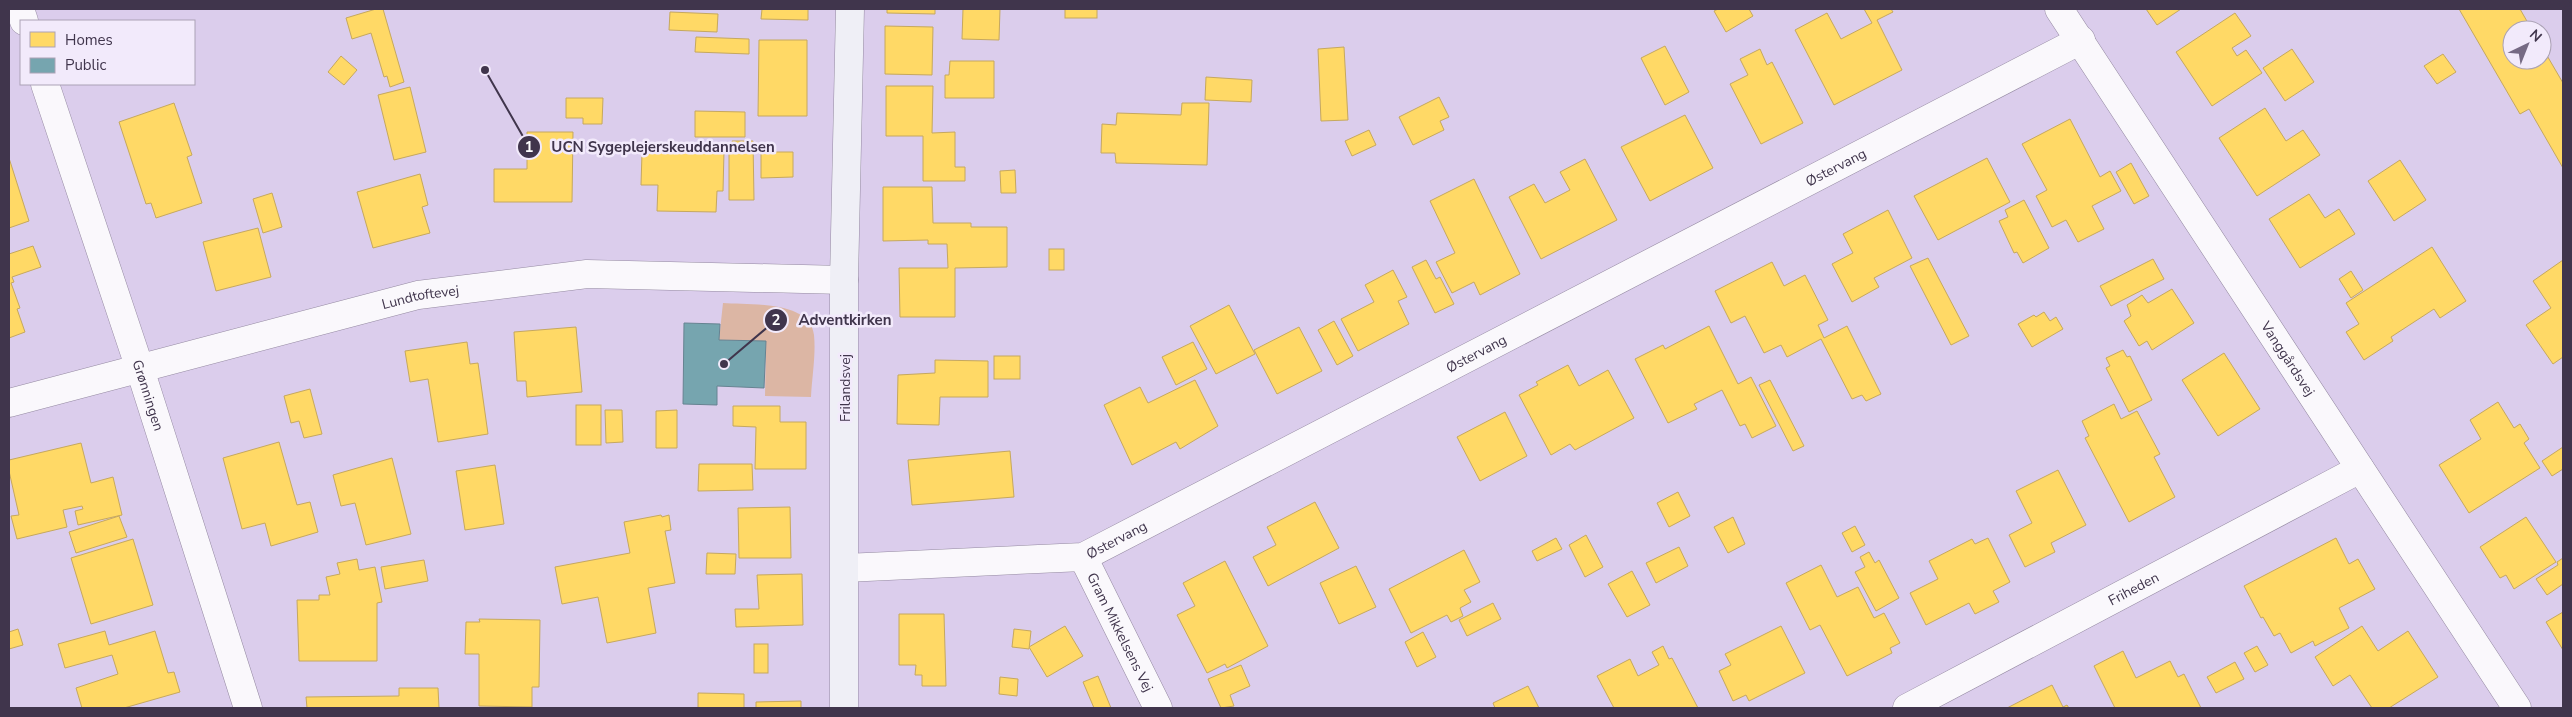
<svg xmlns="http://www.w3.org/2000/svg" width="2572" height="717" font-family="'Nunito Sans',sans-serif">
<style>
.green{fill:#dcb6a4}
.homes{fill:#ffd966;stroke:#c6a85e}
.public{fill:#76a5af;stroke:#668391}
.lines{fill:none;stroke-linecap:round;stroke-linejoin:round}
.street-casing{stroke:#9489a1;stroke-width:29}
.secondary-casing{stroke:#9489a1;stroke-width:29}
.street{stroke:#faf8fc;stroke-width:28}
.secondary{stroke:#efeff6;stroke-width:28}
.labels{text-anchor:middle;stroke-width:5;stroke-linejoin:round;paint-order:stroke}
.street-label{font-size:14px;fill:#40354c;stroke:#f2eafb}
.leader{fill:none;stroke:#40354c;stroke-width:2}
.callout-dot{fill:#40354c;stroke:#f2eafb;stroke-width:2}
.mark-label{font-size:15px;text-anchor:middle;font-weight:bold;fill:#fff}
.callout-label{font-size:15px;text-anchor:middle;font-weight:bold;fill:#40354c;stroke:#f2eafb;stroke-width:5;stroke-linejoin:round;paint-order:stroke}
</style>
<rect width="100%" height="100%" fill="#dbcdec"/>
<path class="green" d="M 723,303 C 749,305 810,300 814,335 C 816,354 812,377 811,397 L 765,396 L 766,341 L 719,340 Z"/>
<g class="homes">
<polygon points="376,9 383,9 404,82 390,87 387,76 384,77 371,33 352,39 346,18"/>
<polygon points="762,9 808,9 808,20 761,19"/>
<polygon points="887,9 935,9 935,14 887,13"/>
<polygon points="963,9 1000,9 999,40 962,39"/>
<rect x="1065" y="9" width="32" height="9"/>
<polygon points="1718,9 1749,9 1753,16 1726,32 1714,11"/>
<polygon points="1864,9 1891,9 1893,12 1877,20 1902,70 1834,105 1795,30 1827,13 1841,39 1872,23"/>
<polygon points="2146,9 2181,9 2157,25"/>
<polygon points="2459,9 2520,9 2532,30 2512,30 2512,60 2542,60 2542,47 2563,83 2563,168 2529,109 2520,114"/>
<polygon points="670,12 718,14 717,32 669,30"/>
<polygon points="2235,13 2251,36 2232,48 2237,56 2246,50 2262,73 2212,106 2176,52"/>
<polygon points="885,26 933,27 932,75 885,74"/>
<polygon points="696,37 749,39 749,54 695,52"/>
<polygon points="759,40 807,40 807,116 758,116"/>
<polygon points="1665,46 1689,92 1665,105 1641,58"/>
<polygon points="1344,47 1348,120 1321,121 1318,49"/>
<polygon points="1760,49 1767,65 1772,62 1803,123 1761,144 1730,84 1748,75 1740,59"/>
<polygon points="2292,49 2314,82 2285,101 2263,68"/>
<polygon points="2443,54 2456,72 2437,84 2424,66"/>
<polygon points="341,56 357,70 344,85 328,72"/>
<polygon points="950,61 994,61 994,98 945,98 945,75 949,75"/>
<polygon points="1206,77 1252,80 1251,102 1205,100"/>
<polygon points="886,86 933,86 932,133 955,132 955,167 965,167 965,181 923,181 923,136 886,136"/>
<polygon points="410,87 426,152 394,160 378,95"/>
<polygon points="1439,97 1449,117 1440,121 1444,130 1413,145 1399,117"/>
<polygon points="566,98 603,98 602,124 583,124 583,118 566,118"/>
<polygon points="174,103 192,155 187,157 202,203 156,218 151,203 146,204 119,122"/>
<polygon points="1182,103 1209,103 1207,165 1116,163 1115,153 1101,153 1102,124 1116,125 1117,113 1181,115"/>
<polygon points="2265,108 2286,141 2303,130 2320,155 2257,196 2219,138"/>
<polygon points="695,111 745,112 745,137 695,137"/>
<polygon points="1685,115 1713,168 1650,201 1621,147"/>
<polygon points="2070,119 2100,177 2110,171 2121,191 2092,206 2104,229 2078,242 2066,220 2052,227 2036,196 2047,190 2022,144"/>
<polygon points="1369,130 1376,145 1352,156 1345,141"/>
<polygon points="527,132 573,132 572,202 494,202 494,169 527,169"/>
<polygon points="732,141 753,141 754,200 729,200 729,151 732,151"/>
<polygon points="658,150 724,151 723,191 717,191 716,212 657,211 658,185 641,185 642,153 657,152"/>
<polygon points="761,152 793,152 793,177 761,178"/>
<polygon points="9,158 29,221 9,228"/>
<polygon points="1987,158 2010,202 1938,240 1914,196"/>
<polygon points="1585,159 1617,220 1541,259 1509,197 1534,184 1545,203 1570,190 1560,172"/>
<polygon points="2400,160 2426,200 2394,221 2368,181"/>
<polygon points="2131,163 2149,196 2134,204 2116,172"/>
<polygon points="1015,170 1016,193 1001,193 1000,171"/>
<polygon points="420,174 428,205 422,207 430,233 373,248 357,192"/>
<polygon points="1474,179 1520,274 1480,295 1474,282 1452,293 1436,262 1455,253 1430,201"/>
<polygon points="883,187 932,187 933,223 971,223 971,227 1007,227 1007,267 955,268 955,317 900,317 899,268 948,268 947,244 928,244 928,240 883,241"/>
<polygon points="272,193 282,227 263,233 253,199"/>
<polygon points="2309,194 2325,218 2339,209 2355,234 2300,268 2269,219"/>
<polygon points="2024,200 2049,248 2023,263 2017,252 2014,253 1999,221 2008,217 2005,210"/>
<polygon points="1888,210 1912,258 1874,278 1879,287 1852,302 1832,264 1853,253 1843,234"/>
<polygon points="258,228 271,277 216,291 203,242"/>
<polygon points="33,246 41,267 12,277 14,282 11,283 20,308 17,309 25,332 9,338 9,254"/>
<polygon points="2432,247 2466,301 2440,318 2434,309 2391,337 2393,341 2364,360 2346,332 2359,324 2346,303"/>
<rect x="1049" y="249" width="15" height="21"/>
<polygon points="1928,258 1969,336 1951,345 1910,266"/>
<polygon points="2153,259 2164,279 2111,306 2100,286"/>
<polygon points="1426,260 1436,279 1440,277 1454,304 1435,313 1412,267"/>
<polygon points="2563,260 2563,357 2553,364 2526,325 2551,308 2533,281"/>
<polygon points="1772,262 1784,286 1805,275 1828,320 1818,325 1824,338 1847,326 1881,394 1866,401 1862,395 1852,399 1821,339 1787,357 1781,345 1764,353 1745,316 1731,323 1715,291"/>
<polygon points="1393,270 1407,297 1398,301 1409,324 1358,351 1341,319 1374,302 1365,285"/>
<polygon points="2351,271 2363,290 2351,298 2339,279"/>
<polygon points="2172,289 2194,323 2152,350 2147,341 2139,346 2124,321 2131,316 2127,305 2142,295 2148,303"/>
<polygon points="1229,305 1255,354 1216,374 1190,326"/>
<polygon points="2044,312 2050,321 2056,317 2063,329 2032,347 2018,324 2034,315 2036,317"/>
<polygon points="1334,321 1353,356 1337,365 1318,330"/>
<polygon points="1709,326 1738,384 1751,377 1776,426 1752,438 1745,424 1740,426 1722,390 1694,404 1697,409 1668,423 1635,359 1663,345 1665,349"/>
<polygon points="576,327 582,392 527,397 526,381 517,381 514,332"/>
<polygon points="1299,327 1322,371 1277,394 1254,350"/>
<polygon points="467,342 470,364 478,363 488,434 438,442 428,379 410,382 405,351"/>
<polygon points="1193,342 1207,369 1176,385 1162,357"/>
<polygon points="2123,350 2127,357 2130,356 2152,400 2129,412 2106,368 2110,366 2106,358"/>
<polygon points="2224,353 2260,409 2218,436 2182,380"/>
<rect x="994" y="356" width="26" height="23"/>
<polygon points="935,360 988,361 988,397 940,397 939,425 897,424 898,375 935,373"/>
<polygon points="1568,365 1579,386 1608,370 1634,418 1575,450 1570,444 1551,455 1519,395 1538,385 1536,382"/>
<polygon points="1195,380 1218,426 1180,449 1176,442 1132,465 1104,405 1140,387 1148,403"/>
<polygon points="1770,380 1804,446 1793,451 1759,385"/>
<polygon points="310,389 322,434 304,438 299,421 291,423 284,396"/>
<polygon points="2498,402 2514,428 2520,424 2529,439 2524,443 2540,468 2469,513 2439,465 2481,439 2470,420"/>
<polygon points="2114,404 2121,419 2137,411 2160,454 2154,457 2175,497 2129,522 2085,438 2089,436 2082,421"/>
<rect x="576" y="405" width="25" height="40"/>
<polygon points="733,406 780,406 780,422 806,422 806,469 755,469 756,427 733,426"/>
<polygon points="605,410 622,410 623,442 606,443"/>
<polygon points="677,410 677,448 656,448 656,411"/>
<polygon points="1505,412 1527,456 1480,481 1457,437"/>
<polygon points="279,442 297,505 310,502 318,532 271,546 265,523 242,529 223,458"/>
<polygon points="81,443 91,483 113,477 122,515 78,525 75,511 83,509 82,506 63,510 67,527 17,539 11,516 19,515 9,471 9,460"/>
<polygon points="2563,447 2563,469 2552,476 2542,461"/>
<polygon points="1010,451 1014,497 912,505 908,460"/>
<polygon points="392,458 411,534 366,545 355,503 341,506 333,475"/>
<polygon points="699,464 752,464 753,490 698,491"/>
<polygon points="495,465 504,524 465,530 456,471"/>
<polygon points="2058,470 2086,525 2051,543 2055,552 2025,567 2009,535 2032,523 2016,491"/>
<polygon points="1678,492 1690,516 1669,527 1657,503"/>
<polygon points="1315,502 1339,548 1268,586 1253,557 1276,545 1267,527"/>
<polygon points="790,507 791,558 739,558 738,508"/>
<polygon points="661,515 662,517 669,515 671,530 665,531 675,583 648,588 656,633 607,643 598,597 562,604 555,567 630,553 624,522"/>
<polygon points="119,516 127,537 76,553 69,532"/>
<polygon points="1733,517 1745,544 1728,553 1714,527"/>
<polygon points="2526,517 2556,562 2514,589 2506,575 2500,578 2480,547"/>
<polygon points="1855,526 1865,545 1852,552 1842,533"/>
<polygon points="1586,535 1603,567 1585,577 1569,545"/>
<polygon points="1556,538 1562,549 1537,561 1532,551"/>
<polygon points="1988,538 2010,582 1993,591 1999,602 1975,614 1969,603 1926,625 1910,593 1938,579 1929,561 1972,539 1975,544"/>
<polygon points="2336,538 2349,564 2358,559 2375,589 2339,608 2349,628 2315,646 2313,641 2291,653 2280,633 2274,636 2263,617 2261,618 2244,586"/>
<polygon points="133,539 153,605 91,624 71,558"/>
<polygon points="1679,547 1688,566 1656,583 1646,563"/>
<polygon points="1464,550 1480,582 1464,590 1471,602 1460,608 1463,616 1451,622 1447,615 1411,633 1389,589"/>
<polygon points="1869,552 1875,563 1879,560 1899,598 1876,611 1855,572 1865,567 1860,557"/>
<polygon points="707,553 736,554 735,574 706,574"/>
<polygon points="2563,558 2563,584 2547,595 2536,579 2558,565 2557,562"/>
<polygon points="357,559 359,570 375,567 382,602 377,603 377,661 299,661 297,600 319,600 319,595 330,595 326,577 340,574 337,563"/>
<polygon points="424,560 428,581 385,589 381,567"/>
<polygon points="1225,561 1268,646 1227,668 1225,664 1207,673 1177,615 1195,606 1183,583"/>
<polygon points="1821,565 1837,597 1858,587 1874,618 1884,613 1900,643 1890,648 1892,653 1847,676 1820,625 1810,630 1786,583"/>
<polygon points="1356,566 1376,607 1339,624 1320,583"/>
<polygon points="1632,571 1650,605 1627,617 1608,584"/>
<polygon points="802,574 803,625 736,627 735,609 759,609 757,575"/>
<polygon points="1493,603 1501,619 1467,636 1459,620"/>
<polygon points="2563,612 2563,650 2546,622"/>
<polygon points="899,614 944,614 946,686 922,686 922,675 915,675 916,665 899,665"/>
<polygon points="479,619 540,620 539,687 532,687 532,707 479,706 479,654 465,654 466,622 480,622"/>
<polygon points="1065,626 1083,656 1047,677 1029,647"/>
<polygon points="1781,626 1805,673 1749,701 1746,695 1733,701 1719,671 1731,665 1725,654"/>
<polygon points="2362,626 2378,651 2408,631 2438,677 2389,708 2372,708 2350,675 2333,686 2315,657"/>
<polygon points="18,629 23,645 9,649 9,632"/>
<polygon points="1014,629 1031,631 1029,649 1012,647"/>
<polygon points="105,631 109,645 155,631 168,673 174,672 180,692 124,708 82,708 76,688 118,674 112,655 65,668 58,644"/>
<polygon points="1423,632 1436,657 1417,667 1405,642"/>
<rect x="754" y="644" width="14" height="29"/>
<polygon points="1663,646 1669,659 1672,658 1698,708 1614,708 1597,676 1630,659 1638,676 1659,665 1652,652"/>
<polygon points="2257,646 2268,665 2255,672 2244,653"/>
<polygon points="2123,651 2136,678 2170,661 2178,677 2184,674 2201,708 2115,708 2094,666"/>
<polygon points="2235,662 2244,679 2216,693 2207,677"/>
<polygon points="1241,665 1250,686 1230,695 1234,706 1221,708 1208,679"/>
<polygon points="1098,676 1111,708 1094,708 1083,682"/>
<polygon points="1000,677 1018,679 1017,696 999,694"/>
<polygon points="2052,685 2063,707 2067,705 2069,708 2007,708"/>
<polygon points="1528,686 1539,708 1495,708 1493,703"/>
<polygon points="399,688 438,688 439,708 307,708 306,697 399,696"/>
<polygon points="698,693 744,694 744,708 698,708"/>
<polygon points="801,701 801,708 756,708 756,702"/>
</g>
<polygon class="public" points="684,323 720,324 719,340 766,341 764,388 717,386 717,405 683,404"/>
<g class="lines">
<defs>
<g id="street">
<path id="s1" d="M 2059,9 L 2517,708"/>
<polyline points="22,15 24,21"/>
<path id="s2" d="M 45,84 L 140,369 L 248,708"/>
<path id="s3" d="M 9,403 L 418,295 L 587,274 L 844,280"/>
<path id="s4" d="M 1083,557 L 1158,708"/>
<path id="s5" d="M 845,568 L 1083,557 L 2081,40"/>
<path id="s6" d="M 1907,708 L 2360,469"/>
</g>
<polyline id="secondary" points="844,708 844,280 850,9"/>
</defs>
<use href="#street" class="street-casing"/>
<use href="#secondary" class="secondary-casing"/>
<use href="#street" class="street"/>
<use href="#secondary" class="secondary"/>
</g>
<g class="labels">
<g class="street-label">
<text dy="5" stroke="none"><textPath href="#s5" startOffset="1086">Østervang</textPath></text>
<text dy="5" stroke="none"><textPath href="#s3" startOffset="425">Lundtoftevej</textPath></text>
<text dy="5" stroke="none"><textPath href="#s5" startOffset="681">Østervang</textPath></text>
<text dy="5" stroke="none"><textPath href="#s1" startOffset="418">Vanggårdsvej</textPath></text>
<text transform="translate(845 388) rotate(-90)" y="5">Frilandsvej</text>
<text dy="5" stroke="none"><textPath href="#s2" startOffset="328">Grønningen</textPath></text>
<text dy="5" stroke="none"><textPath href="#s5" startOffset="276">Østervang</textPath></text>
<text dy="5" stroke="none"><textPath href="#s6" startOffset="256">Friheden</textPath></text>
<text dy="5" stroke="none"><textPath href="#s4" startOffset="84">Gram Mikkelsens Vej</textPath></text>
</g>
</g>
<path class="leader" d="M485 70L529 147M724 364L776 320"/>
<g class="callout-dot">
<circle cx="485" cy="70" r="5"/>
<circle cx="724" cy="364" r="5"/>
<circle cx="529" cy="147" r="12"/>
<circle cx="776" cy="320" r="12"/>
</g>
<g class="mark-label">
<text x="529" y="152">1</text>
<text x="776" y="325">2</text>
</g>
<g class="callout-label">
<text x="663" y="152">UCN Sygeplejerskeuddannelsen</text>
<text x="845" y="325">Adventkirken</text>
</g>
<rect width="2572" height="717" fill="none" stroke="#40354c" stroke-width="20"/>
<rect x="20" y="20" width="175" height="65" fill="#f2eafb" stroke="#aba2b5"/>
<rect x="30" y="32" width="25" height="15" fill="#ffd966" stroke="#aba2b5"/>
<text x="65" y="45" font-size="15" fill="#40354c">Homes</text>
<rect x="30" y="58" width="25" height="15" fill="#76a5af" stroke="#aba2b5"/>
<text x="65" y="70" font-size="15" fill="#40354c">Public</text>
<g transform="translate(2527 45) rotate(43)"><circle r="24" fill="#f2eafb" stroke="#aba2b5"/>
<path d="M0-4L9 19L0 12L-9 19Z" fill="#766a84"/>
<text y="-8" font-size="14" font-weight="bold" text-anchor="middle" fill="#40354c">N</text>
</g>
</svg>
